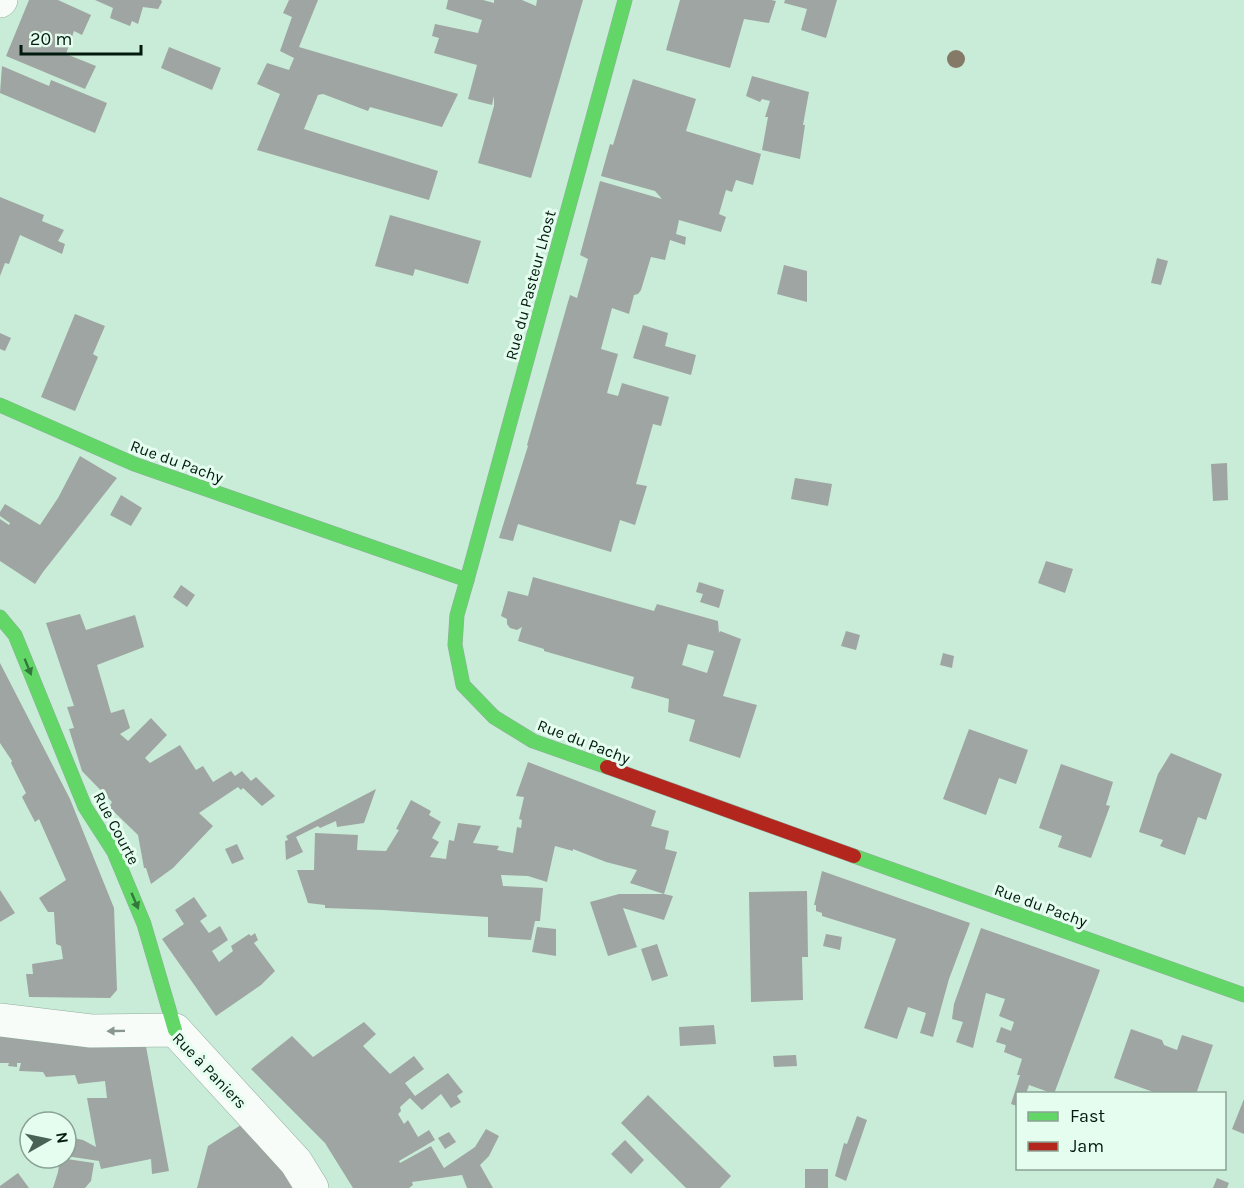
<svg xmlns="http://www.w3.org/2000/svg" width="1244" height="1188" font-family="Karla,sans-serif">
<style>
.building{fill:#9fa5a2;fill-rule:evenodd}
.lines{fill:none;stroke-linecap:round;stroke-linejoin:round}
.street-casing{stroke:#91ad9e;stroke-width:34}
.fast-casing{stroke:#91ad9e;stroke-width:15}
.jam-casing{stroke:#91ad9e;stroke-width:15}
.street{stroke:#f7fcf9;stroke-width:33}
.fast{stroke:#63d668;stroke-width:14}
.jam{stroke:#b3261e;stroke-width:14}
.tree{fill:#847a67}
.oneway{fill:#32783b}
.oneway2{fill:#89968f}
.labels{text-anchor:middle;stroke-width:6;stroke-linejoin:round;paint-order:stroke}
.street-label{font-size:16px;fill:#02190e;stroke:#e5fdef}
</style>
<rect width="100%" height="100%" fill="#c9ecd8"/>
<g class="building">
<polygon points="29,0 58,0 91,15 82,35 74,31 66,54 96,66 85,89 6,56"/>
<polygon points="95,0 161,0 162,2 158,9 143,7 138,24 132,21 130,26 110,18 113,8"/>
<polygon points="289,0 318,0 299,47 458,94 442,127 370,107 368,111 323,94 318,95 304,129 438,171 429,200 257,150 280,94 257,84 267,63 289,70 294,58 280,51 292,17 283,13"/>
<polygon points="448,0 483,0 494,3 494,0 522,0 536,6 537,0 583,0 531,178 478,163 494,106 494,96 492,105 468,99 477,65 434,53 439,38 432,36 435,24 478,33 482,20 446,9"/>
<polygon points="680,0 771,0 776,1 769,23 744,19 730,68 666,50"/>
<polygon points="785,0 837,0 826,38 801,30 807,9 784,3"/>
<polygon points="169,47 221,68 212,90 161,68"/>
<polygon points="2,66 49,86 51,80 107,103 95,133 0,93"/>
<polygon points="752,76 809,92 803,125 805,125 800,159 762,150 768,117 765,117 770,101 762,99 760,102 746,96"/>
<polygon points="633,79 696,99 686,131 761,154 753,185 736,180 732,192 726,190 719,214 726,217 721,232 679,220 676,234 686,237 685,245 670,240 665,260 651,257 641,290 638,294 634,295 629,314 612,308 601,349 618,354 607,393 618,396 622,383 669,397 661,426 653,424 636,484 647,486 635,525 620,520 611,552 518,524 513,541 499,538 528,446 527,445 570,295 577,298 588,259 580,255 600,181 662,199 655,191 601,176 610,144 613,145"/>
<polygon points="0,197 44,215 42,221 64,230 58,241 65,244 62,254 20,235 9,264 5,263 0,276"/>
<polygon points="390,215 481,241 468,284 415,269 413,276 375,266"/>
<polygon points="1157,258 1168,261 1161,285 1151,283"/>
<polygon points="784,265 807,271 807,302 777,294"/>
<polygon points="75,314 105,326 93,354 98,357 75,411 41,397"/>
<polygon points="643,325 668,333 665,346 696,355 691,375 633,358"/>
<polygon points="0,333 11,338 5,351 0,349"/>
<polygon points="80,456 117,478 43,572 35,584 0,561 0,519 9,525 10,523 0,516 0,512 5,504 40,525 58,498"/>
<polygon points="1227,463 1228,500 1213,501 1211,464"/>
<polygon points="795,478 832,484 828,506 791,499"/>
<polygon points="121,495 142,508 131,526 110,515"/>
<polygon points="1046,561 1073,569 1065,593 1038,583"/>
<path d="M 533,577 L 654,611 L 657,604 L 718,621 L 719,633 L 720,631 L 741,639 L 723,696 L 757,705 L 740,758 L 689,741 L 695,720 L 668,712 L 669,699 L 631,688 L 634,677 L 544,651 L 544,649 L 518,641 L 522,627 L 517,630 L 510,628 L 507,624 L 507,619 L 501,616 L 508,591 L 528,596 ZM 688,644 L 714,651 L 707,673 L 682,665 Z"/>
<polygon points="699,582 724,590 719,608 700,602 703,594 696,592"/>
<polygon points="181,585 195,595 187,607 173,597"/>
<polygon points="80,614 86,630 135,615 144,647 97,665 111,713 124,709 130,728 120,734 128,741 151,718 167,735 145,758 150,763 180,745 196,770 203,766 213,782 231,771 235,776 242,771 251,781 256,777 275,796 262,806 243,788 241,790 238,787 199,813 213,826 173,868 151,884 146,868 144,868 138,835 109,807 112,802 82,771 69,729 74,728 67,707 74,706 46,623"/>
<polygon points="846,631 860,635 856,650 841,646"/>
<polygon points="943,653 954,656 952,668 940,665"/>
<polygon points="0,663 70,799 114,908 117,990 110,998 29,997 26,974 33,974 32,964 63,959 61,946 56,944 54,912 48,912 39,898 66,880 39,819 35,822 22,797 26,793 11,763 12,761 0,743"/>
<polygon points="969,729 1028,750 1016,784 999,778 986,815 943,799"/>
<polygon points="1171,753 1222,774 1206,820 1198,817 1185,855 1160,846 1163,840 1139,832 1158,774"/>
<polygon points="528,762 656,811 651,826 669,831 665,849 677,852 664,894 673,896 664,920 623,908 637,947 608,956 590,902 619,894 664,894 630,883 637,870 606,862 573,849 573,851 555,846 547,882 528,876 501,875 503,886 543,888 540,921 535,921 531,940 488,937 488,917 383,910 325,908 325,905 308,903 297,870 314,870 315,833 358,835 357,850 386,851 399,830 396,829 411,800 431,811 429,815 441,822 432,838 439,842 430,857 446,859 449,840 454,841 458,823 481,826 473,843 499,846 497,850 513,853 517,827 521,828 522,820 519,819 524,797 516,796"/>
<polygon points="1061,764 1113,782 1106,805 1110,806 1091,858 1058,847 1062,836 1039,828"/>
<polygon points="376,789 364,823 337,827 336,821 320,828 318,826 296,837 303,852 286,860 285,841 288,840 286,836"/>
<polygon points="237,844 244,859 232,864 225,849"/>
<polygon points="822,871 970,923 949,979 933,1037 920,1033 926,1013 908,1007 897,1039 864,1028 896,939 822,916 822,913 816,911 816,905 814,905"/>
<polygon points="0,890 15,913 0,922"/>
<polygon points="807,891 808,957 802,957 803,1000 751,1002 749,892"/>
<polygon points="194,897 207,916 200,921 209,933 220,926 228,940 212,951 219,962 233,951 231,946 249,934 251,936 255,933 258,940 254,943 275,971 261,985 216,1016 162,939 184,924 175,910"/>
<polygon points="537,927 556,929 556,956 532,952"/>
<polygon points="981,928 1100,970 1054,1094 1029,1085 1026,1094 1017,1094 1017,1106 1011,1104 1020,1075 1017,1075 1022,1059 1004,1052 1006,1045 996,1042 1001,1027 1011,1031 1014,1022 999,1016 1005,999 986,993 973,1048 956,1042 963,1022 952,1019 954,1004"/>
<polygon points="826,934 842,937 840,950 823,946"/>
<polygon points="657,944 668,976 652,981 641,949"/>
<polygon points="364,1022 376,1034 363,1046 390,1074 414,1056 424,1069 405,1083 415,1096 448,1073 463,1092 457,1096 461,1102 451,1108 441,1094 422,1110 410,1098 400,1107 401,1111 398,1114 404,1124 408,1120 418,1137 429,1130 435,1140 399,1161 400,1163 431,1146 444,1168 475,1147 486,1129 499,1136 489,1156 480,1165 493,1188 467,1188 462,1175 412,1182 413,1185 409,1188 353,1188 325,1143 251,1069 292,1036 313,1057"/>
<polygon points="714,1025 716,1044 680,1046 679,1027"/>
<polygon points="1131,1029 1162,1040 1164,1045 1177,1050 1182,1035 1213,1045 1196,1094 1159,1094 1114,1078"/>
<polygon points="0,1034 145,1041 169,1171 152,1174 151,1159 101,1169 99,1161 66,1156 69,1137 83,1140 96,1147 87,1098 107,1098 105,1081 78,1084 75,1075 46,1077 43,1072 19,1071 21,1063 17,1063 17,1067 8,1066 9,1063 0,1063"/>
<polygon points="796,1055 797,1066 774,1067 773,1056"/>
<polygon points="648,1095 731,1176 720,1188 686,1188 621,1123"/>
<polygon points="1244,1099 1244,1134 1232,1129"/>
<polygon points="857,1116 867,1120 846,1181 835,1176 844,1143 847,1144"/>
<polygon points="244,1123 253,1126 295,1188 197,1188 208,1146"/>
<polygon points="449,1132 456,1142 445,1149 438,1138"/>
<polygon points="625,1140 644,1160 631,1174 611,1154"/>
<polygon points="60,1158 94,1163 91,1181 85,1188 53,1188 58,1172"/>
<rect x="805" y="1169" width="23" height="19"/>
<polygon points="18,1173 29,1188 0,1188 0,1186"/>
<polygon points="1217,1178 1229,1183 1227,1188 1213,1188"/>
</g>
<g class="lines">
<defs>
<g id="street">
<polyline points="0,1 1,0"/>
<polyline points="0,1020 91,1031 175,1030 296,1162 312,1188"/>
</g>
<g id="fast">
<polyline points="0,405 134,464 467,580 457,615 455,645 463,685 494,717 533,741 607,767"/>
<polyline points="467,580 625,0"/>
<polyline points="0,617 15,635 85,807 114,852 144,924 175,1030"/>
<polyline points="854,856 1244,995"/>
</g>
<polyline id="jam" points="607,767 854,856"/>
</defs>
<use href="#street" class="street-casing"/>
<use href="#fast" class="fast-casing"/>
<use href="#jam" class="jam-casing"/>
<use href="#street" class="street"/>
<use href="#fast" class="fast"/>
<use href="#jam" class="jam"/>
</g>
<circle class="tree" cx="956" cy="59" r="9"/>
<defs><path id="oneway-solid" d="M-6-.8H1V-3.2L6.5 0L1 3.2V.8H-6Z" transform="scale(1.5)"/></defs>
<g class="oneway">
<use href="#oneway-solid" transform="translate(28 667) rotate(68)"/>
<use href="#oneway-solid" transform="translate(135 901) rotate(67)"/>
</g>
<use class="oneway2" href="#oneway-solid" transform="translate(116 1031) rotate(179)"/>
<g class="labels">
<g class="street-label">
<text transform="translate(530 285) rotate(-75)" y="6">Rue du Pasteur Lhost</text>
<text transform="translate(177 461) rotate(20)" y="6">Rue du Pachy</text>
<text transform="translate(584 741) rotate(21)" y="6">Rue du Pachy</text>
<text transform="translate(117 828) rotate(62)" y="6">Rue Courte</text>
<text transform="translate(1041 905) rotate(20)" y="6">Rue du Pachy</text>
<text transform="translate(210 1070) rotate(46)" y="6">Rue à Paniers</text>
</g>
</g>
<rect x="1016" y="1092" width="210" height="78" fill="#e5fdef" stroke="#8aa295" stroke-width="1.5"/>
<rect x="1028" y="1112" width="30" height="9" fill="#63d668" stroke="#8aa295" stroke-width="1.5"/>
<text x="1070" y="1122" font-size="18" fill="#02190e">Fast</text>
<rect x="1028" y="1142" width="30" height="9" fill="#b3261e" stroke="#8aa295" stroke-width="1.5"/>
<text x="1070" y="1152" font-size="18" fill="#02190e">Jam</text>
<g transform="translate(48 1140) rotate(81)"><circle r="28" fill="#e5fdef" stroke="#8aa295" stroke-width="1.5"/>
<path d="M0-4.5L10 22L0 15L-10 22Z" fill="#486355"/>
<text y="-9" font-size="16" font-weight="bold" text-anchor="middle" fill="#02190e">N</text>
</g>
<path d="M21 45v9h120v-9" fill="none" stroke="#02190e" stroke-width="3"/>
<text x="30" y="45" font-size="18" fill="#02190e" stroke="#e5fdef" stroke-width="4.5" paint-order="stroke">20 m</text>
</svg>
